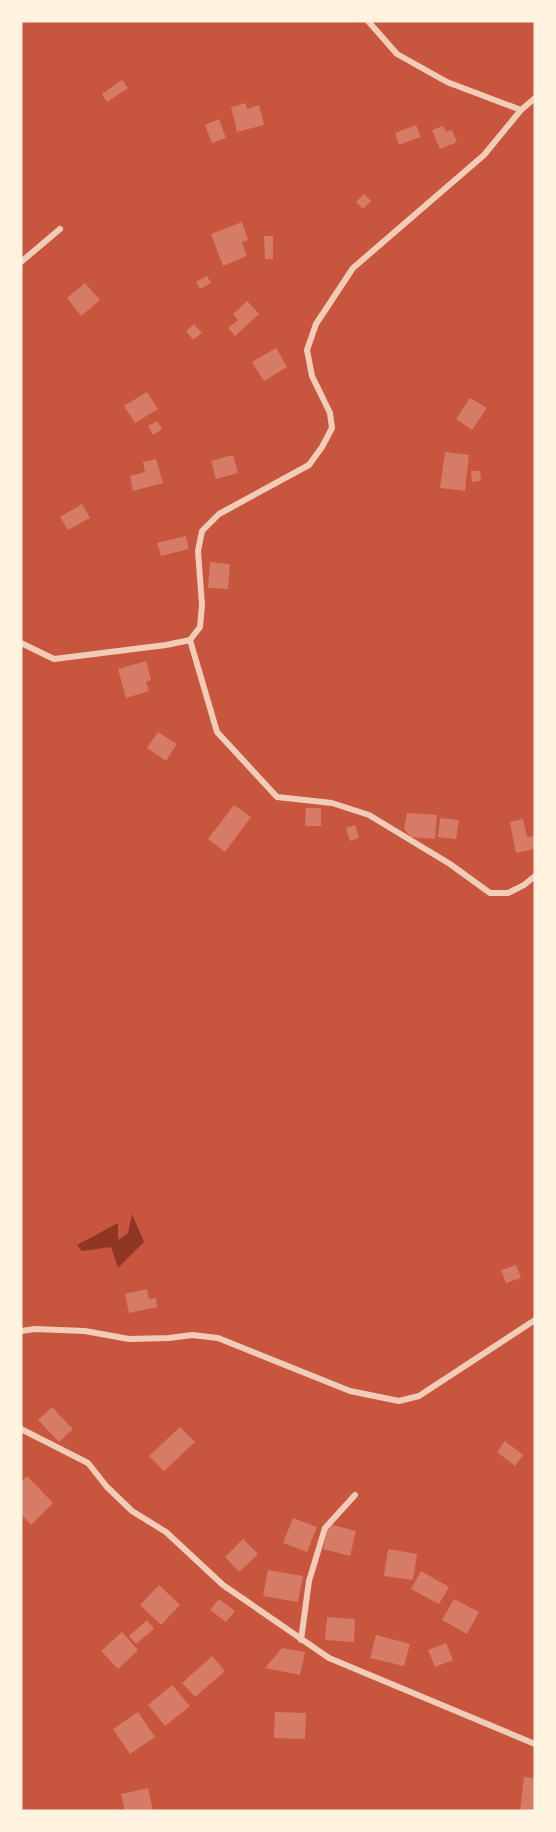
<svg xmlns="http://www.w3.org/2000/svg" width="556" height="1832" font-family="Montserrat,sans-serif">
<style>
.water{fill:#8f3625}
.building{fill:#d67c66}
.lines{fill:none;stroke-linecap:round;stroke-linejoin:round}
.minor{stroke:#f1ccb7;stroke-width:6}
</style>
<rect width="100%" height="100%" fill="#c8553d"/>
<polygon class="water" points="132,1214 144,1242 118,1268 111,1247 82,1251 77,1245 118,1223 118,1240 128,1233"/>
<g class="building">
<polygon points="122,80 128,88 107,102 102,94"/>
<polygon points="246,103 247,109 259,105 264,125 237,132 231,107"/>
<polygon points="219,119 226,138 212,143 205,125"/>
<polygon points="416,125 421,137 399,145 395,133"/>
<polygon points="443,126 446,132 452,130 457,142 440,149 432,130"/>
<polygon points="364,194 371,201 363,209 356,202"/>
<polygon points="242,222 248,240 242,242 247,256 223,266 211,234"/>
<polygon points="264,236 273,236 273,259 265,259"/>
<polygon points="207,276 211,283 200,289 196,282"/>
<polygon points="85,283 100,300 81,316 67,298"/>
<polygon points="247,301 259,314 235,336 228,328 238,320 233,314"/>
<polygon points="194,324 202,333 193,340 186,331"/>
<polygon points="276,348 287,367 264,381 252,362"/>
<polygon points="147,392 158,409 135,423 124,406"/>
<polygon points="470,398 487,408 472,430 456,419"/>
<polygon points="157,421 162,429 153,435 148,426"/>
<polygon points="445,452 469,455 465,491 440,488"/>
<polygon points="233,455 238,473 216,479 211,461"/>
<polygon points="156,459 163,483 133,491 130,476 145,472 143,462"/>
<polygon points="471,471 480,471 481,481 472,482"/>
<polygon points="82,504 90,518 68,530 60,517"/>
<polygon points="186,536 189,549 161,556 157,543"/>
<polygon points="210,562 230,564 228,589 208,588"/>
<polygon points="146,661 151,680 146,682 149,691 126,698 118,669"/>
<polygon points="158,732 177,744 166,761 147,748"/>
<polygon points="234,805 251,817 225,852 208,839"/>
<polygon points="306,808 321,808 321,826 305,826"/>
<polygon points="407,813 437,815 435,839 411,837 404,829"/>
<polygon points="440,818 459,820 456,839 438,837"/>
<polygon points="523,819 527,837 535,836 535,849 516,853 510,822"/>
<polygon points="355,825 359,838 350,841 346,828"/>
<polygon points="516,1265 521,1278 506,1283 501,1270"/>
<polygon points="147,1289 149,1299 156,1298 157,1307 129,1313 125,1294"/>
<polygon points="52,1407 73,1429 59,1442 38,1420"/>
<polygon points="180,1427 195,1442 164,1471 149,1456"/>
<polygon points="505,1441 523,1455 515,1466 497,1452"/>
<polygon points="27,1476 53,1503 31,1525 21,1514 21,1482"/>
<polygon points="293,1518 317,1527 307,1552 283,1543"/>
<polygon points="329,1524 356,1531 350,1556 323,1549"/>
<polygon points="243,1539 258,1554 239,1572 225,1557"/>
<polygon points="388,1549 417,1554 413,1580 384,1576"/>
<polygon points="268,1570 303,1576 298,1602 263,1596"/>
<polygon points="421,1571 449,1587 439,1604 411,1589"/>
<polygon points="159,1585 180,1605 161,1625 140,1605"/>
<polygon points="219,1599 235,1611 226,1622 210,1610"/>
<polygon points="454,1599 479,1612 467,1634 442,1620"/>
<polygon points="327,1617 355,1619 354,1642 325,1640"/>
<polygon points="147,1620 154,1629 136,1644 129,1636"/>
<polygon points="122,1632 138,1650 118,1669 101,1651"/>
<polygon points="376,1635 410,1644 404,1666 370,1658"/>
<polygon points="446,1643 453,1660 435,1667 428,1650"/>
<polygon points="282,1648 305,1652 300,1675 265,1668"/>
<polygon points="212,1656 225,1671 195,1697 182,1683"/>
<polygon points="172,1685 190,1706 165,1726 148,1705"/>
<polygon points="138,1712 155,1737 130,1754 113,1729"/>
<polygon points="275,1712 306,1713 305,1739 274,1738"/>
<polygon points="524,1777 535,1778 535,1811 520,1811"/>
<polygon points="148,1788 153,1811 125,1811 121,1794"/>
</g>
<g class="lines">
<g class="minor">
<polyline points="368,21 397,54 447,82 521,110"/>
<polyline points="21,262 60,229"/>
<polyline points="190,640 200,627 202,605 198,551 202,531 219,514 309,465 322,447 332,428 330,413 312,376 307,350 316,324 353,268 484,155 521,110 535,98"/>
<polyline points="21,643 54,659 166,645 190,640 217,732 277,797 332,803 369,815 450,864 490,893 508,893 524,885 535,876"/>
<polyline points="21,1331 35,1329 85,1331 129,1339 169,1338 192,1335 218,1338 350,1391 399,1401 419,1396 535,1320"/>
<polyline points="21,1429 88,1463 107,1487 132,1511 166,1532 223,1585 329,1658 535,1744"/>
<polyline points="301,1640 309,1581 325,1528 355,1495"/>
</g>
</g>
<rect width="556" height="1832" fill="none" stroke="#fff3e0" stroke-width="45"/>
</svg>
